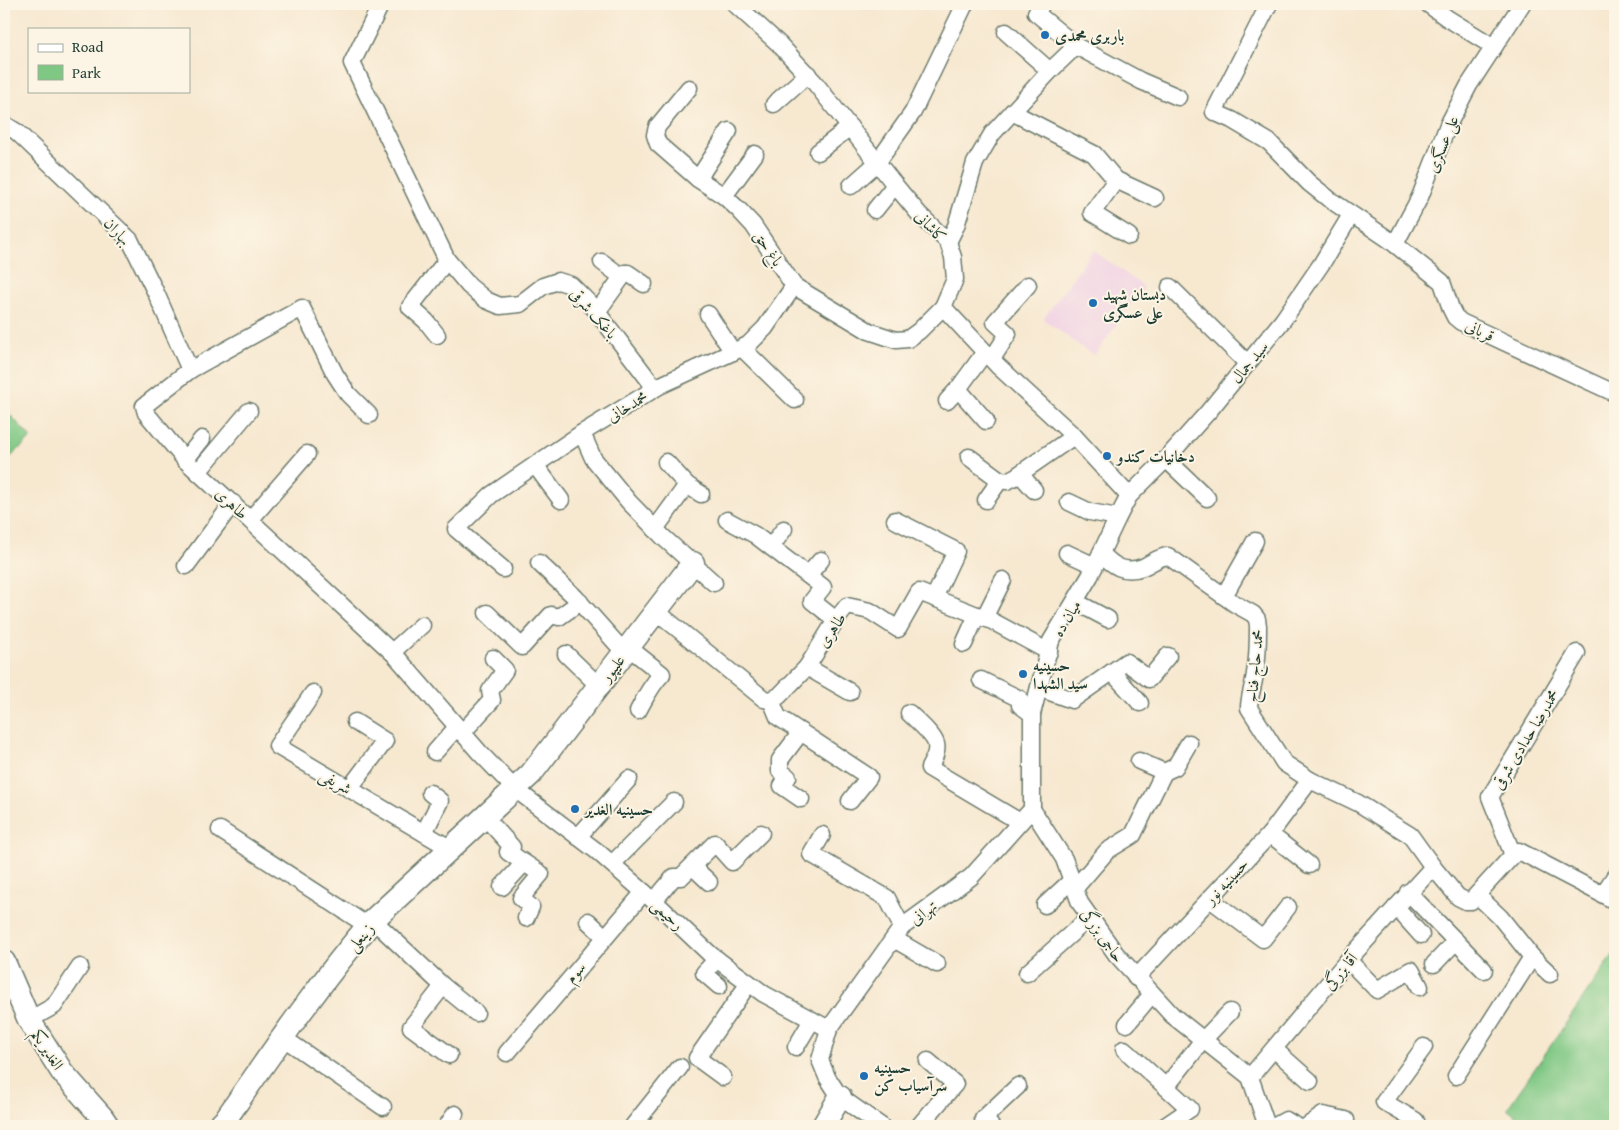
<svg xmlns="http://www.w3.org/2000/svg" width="1619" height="1130" font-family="'Gentium Book Plus',Amiri,serif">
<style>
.built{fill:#f0d0e4}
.green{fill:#7fc884;stroke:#4f825c}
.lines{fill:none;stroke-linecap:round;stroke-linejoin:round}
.street-casing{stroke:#6b796b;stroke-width:19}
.secondary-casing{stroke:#6b796b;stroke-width:25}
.street{stroke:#fff;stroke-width:16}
.secondary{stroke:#fff;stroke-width:22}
.poi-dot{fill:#1f6fb2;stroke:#fcf5e5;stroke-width:2}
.labels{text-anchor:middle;stroke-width:4;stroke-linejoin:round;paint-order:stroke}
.poi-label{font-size:16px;font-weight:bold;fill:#1f3d34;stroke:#fcf5e5;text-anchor:start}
.street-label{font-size:16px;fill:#1f3d34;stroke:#fcf5e5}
</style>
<rect width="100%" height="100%" fill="#fcf5e5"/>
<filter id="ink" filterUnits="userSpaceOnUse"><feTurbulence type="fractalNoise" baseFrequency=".02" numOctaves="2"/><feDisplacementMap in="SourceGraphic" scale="10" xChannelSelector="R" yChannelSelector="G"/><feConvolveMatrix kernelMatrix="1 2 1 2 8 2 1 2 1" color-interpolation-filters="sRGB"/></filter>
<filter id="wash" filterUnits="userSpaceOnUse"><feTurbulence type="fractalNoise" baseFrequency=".0096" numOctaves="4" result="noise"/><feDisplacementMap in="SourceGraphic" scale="20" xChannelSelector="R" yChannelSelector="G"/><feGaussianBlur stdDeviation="1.12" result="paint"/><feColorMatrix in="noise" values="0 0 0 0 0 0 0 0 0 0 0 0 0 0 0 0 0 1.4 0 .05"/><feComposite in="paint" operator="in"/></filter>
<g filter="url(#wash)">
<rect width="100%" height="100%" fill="#f7e8d0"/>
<polygon class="built" points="1093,250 1144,287 1094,356 1043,319"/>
<g class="green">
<polygon points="4,408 31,438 4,463"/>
<polygon points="1615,952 1615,1126 1528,1126 1507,1109"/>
</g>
</g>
<g filter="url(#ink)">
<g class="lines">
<defs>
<g id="street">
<polyline points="381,4 352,63 447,260 469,286 486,300 500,306 520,304 543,286 558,281 571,285 594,308 655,388"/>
<polyline points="735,4 779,44 815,83 895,185 919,214 948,242 953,257 955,279 943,307 998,366 1074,436 1129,496"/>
<polyline points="1042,4 1036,13 1076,46 1141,81 1178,97"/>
<polyline points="1269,4 1214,112 1232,120 1269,142 1309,183 1329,199 1391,241 1442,282 1451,309 1455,317 1461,322 1612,392 1615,391"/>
<polyline points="1428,4 1447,18 1494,47"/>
<polyline points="1006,32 1050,71"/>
<polyline points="689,88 657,127 655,135 658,144 698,179 724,196 739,210 753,225 794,286 869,331 896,340 908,339 919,331 943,307"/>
<polyline points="774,104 808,74"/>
<polyline points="1012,112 1094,154 1116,180 1155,198"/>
<polyline points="4,124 17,132 130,240 156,293 190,370"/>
<polyline points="818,152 850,127"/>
<polyline points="698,179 729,131"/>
<polyline points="1116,180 1092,213 1129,236"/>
<polyline points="851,186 877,163 913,112 965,4"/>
<polyline points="724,196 755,154"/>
<polyline points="875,210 895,185"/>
<polyline points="948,242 956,226 975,163 992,134 1050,71 1076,46"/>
<polyline points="1395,244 1420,197 1448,125 1469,85 1522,4"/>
<polyline points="602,262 618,274 628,273 644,284"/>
<polyline points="1170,287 1247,363"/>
<polyline points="597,312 625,273"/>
<polyline points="708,314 733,352"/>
<polyline points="437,335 426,321 410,307 447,260"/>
<polyline points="742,348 795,400"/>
<polyline points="992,359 1008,334 995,322 1028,285"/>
<polyline points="958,389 986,421"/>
<polyline points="947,401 958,389 985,352"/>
<polyline points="369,415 348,394 335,374 302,308 190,370 144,406 146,413 185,460 395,655 480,753 515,789 598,852 654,901 711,955 764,994 829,1029"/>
<polyline points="582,433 593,458 629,502 664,538 714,583"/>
<polyline points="969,457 1000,480"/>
<polyline points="1166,459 1207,498"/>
<polyline points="185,460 202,439"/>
<polyline points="666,462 687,485 701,494"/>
<polyline points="535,465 561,500"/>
<polyline points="198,472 249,411"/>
<polyline points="1020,474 1034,490"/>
<polyline points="1000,480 1007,481 1015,477 1074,436"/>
<polyline points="986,500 1000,480"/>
<polyline points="1069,502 1090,512 1118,517"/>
<polyline points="250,520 307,454"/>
<polyline points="727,520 755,535 823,587 812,601 836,620"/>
<polyline points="895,520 956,551 934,598"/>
<polyline points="655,529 687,485"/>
<polyline points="771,547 784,529"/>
<polyline points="1067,553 1095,566"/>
<path d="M 1101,553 C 1113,566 1124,574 1143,567 C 1152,563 1158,557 1168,556 L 1235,604 L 1253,614 L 1257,619 L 1258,626 C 1258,642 1258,658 1255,673 C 1254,685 1249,696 1249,708 L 1284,763 L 1310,780 L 1358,803 L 1410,835 L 1433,867 L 1458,897 L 1466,901 L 1471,901 L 1513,855 L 1519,851 L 1615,901"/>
<polyline points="539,563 575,597 624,652"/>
<polyline points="186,566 233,503"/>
<polyline points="503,569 456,529 491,495 582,433 661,385 748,345 765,328 794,286"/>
<polyline points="808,575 821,560"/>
<polyline points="1224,596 1255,541"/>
<polyline points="1076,602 1108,619"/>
<polyline points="656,611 764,699 771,700 779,696 807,667 836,620 847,606 870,611 898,629 919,592 992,621 1049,652"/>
<polyline points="487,613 522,647 551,615 559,617 580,602"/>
<polyline points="984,618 1003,580"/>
<polyline points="964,644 977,615"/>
<path d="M 628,647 L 662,674 C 651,685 645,698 638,711"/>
<polyline points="392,652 422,625"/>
<polyline points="566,654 599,686"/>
<polyline points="807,667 850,692"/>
<polyline points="1112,672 1140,703"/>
<polyline points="981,680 1020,699 1020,705 1032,714"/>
<polyline points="1039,688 1072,700 1126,662 1149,679 1168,656"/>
<polyline points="313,693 277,746 451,849"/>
<polyline points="771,700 778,717 869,777 850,801"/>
<path d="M 909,713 C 916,720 934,735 936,744 C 938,752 933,761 929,768 L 1020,822"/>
<polyline points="801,732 780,760 780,771 788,777 782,786 801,799"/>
<polyline points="462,733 492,700 490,691 505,670 493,658"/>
<polyline points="435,752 457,727"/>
<polyline points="1139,761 1164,772"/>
<polyline points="1164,772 1175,767 1189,743"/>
<polyline points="349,789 385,741 355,722"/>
<polyline points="1032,809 1032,714 1051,641 1090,576 1118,517 1129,496 1166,459 1208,412 1283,320 1322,263 1351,215"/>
<polyline points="1032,809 1064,859 1080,903 1116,954 1172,1015 1250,1077 1267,1126"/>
<polyline points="485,817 512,847 508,852 541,874 521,898 531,907 526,918"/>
<polyline points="220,830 368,926"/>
<polyline points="424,833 440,801 430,793"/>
<polyline points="1270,834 1309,865"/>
<polyline points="822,835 811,854 887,898 902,927"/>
<polyline points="578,837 629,779"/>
<polyline points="1513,855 1490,797 1577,653"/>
<polyline points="612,864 674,802"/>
<polyline points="692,866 709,882"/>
<polyline points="502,887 524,863"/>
<polyline points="1075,888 1107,851 1133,835 1164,772"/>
<polyline points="1408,892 1484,970"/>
<polyline points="1603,894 1615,876"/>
<polyline points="1478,896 1500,917 1532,957 1550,974"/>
<polyline points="1210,899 1263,939 1288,907"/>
<polyline points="654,901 674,877 681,877 715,843 732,862 761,833"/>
<polyline points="1045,905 1072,880"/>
<polyline points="1396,907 1421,935"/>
<polyline points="373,920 443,986 476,1013"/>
<polyline points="588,921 605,937"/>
<polyline points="894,939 937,964"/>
<polyline points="717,959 704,973 719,986"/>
<polyline points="1348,960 1377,990 1411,970 1420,987"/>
<polyline points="1434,964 1456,941"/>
<polyline points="1027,973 1090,917"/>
<polyline points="1136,978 1270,834 1310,780"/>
<polyline points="443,986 411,1027 449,1055"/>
<polyline points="29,1020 54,1006 80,967"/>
<polyline points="1127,1024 1152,994"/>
<polyline points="282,1037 383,1107"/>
<polyline points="796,1047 812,1020"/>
<polyline points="1124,1049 1190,1109 1165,1126"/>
<polyline points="1274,1049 1310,1081"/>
<polyline points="507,1053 644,892"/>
<polyline points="1456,1076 1532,957"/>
<polyline points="723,1077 697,1058 749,983"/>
<polyline points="1250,1077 1348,960 1433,867"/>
<polyline points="1166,1087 1203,1040 1230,1012"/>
<polyline points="447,1126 455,1114"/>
<polyline points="633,1126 680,1067"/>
<polyline points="881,1126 840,1097 827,1077 820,1060 829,1029 902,927 971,877 1032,809"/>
<polyline points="919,1126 955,1084 928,1061"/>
<polyline points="991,1126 983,1119 1018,1086"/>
<polyline points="1275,1126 1286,1120 1296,1126"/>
<polyline points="1307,1126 1323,1115 1346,1120"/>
<polyline points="1413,1126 1416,1121 1384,1102 1424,1047"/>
</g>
<g id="secondary">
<polyline points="4,962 29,1020 62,1072 102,1117 108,1126"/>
<path d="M 219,1126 L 225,1120 C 272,1052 319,983 373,920 L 531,774 L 693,563"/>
<polyline points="823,1126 840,1097"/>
</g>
</defs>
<use href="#street" class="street-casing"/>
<use href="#secondary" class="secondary-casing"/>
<use href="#street" class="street"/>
<use href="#secondary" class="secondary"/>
</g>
</g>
<g class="poi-dot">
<circle cx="1045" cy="35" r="5"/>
<circle cx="1093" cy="303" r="5"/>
<circle cx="1107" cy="456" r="5"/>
<circle cx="1023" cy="674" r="5"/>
<circle cx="575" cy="809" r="5"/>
<circle cx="864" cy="1076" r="5"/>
</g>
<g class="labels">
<g class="poi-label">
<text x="1055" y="41">باربری محمدی</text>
<text x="1103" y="300">دبستان شهید<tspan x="1103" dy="18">علی عسگری</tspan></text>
<text x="1117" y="462">دخانیات کندو</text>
<text x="1033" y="671">حسینیه<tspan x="1033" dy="18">سید الشهدا</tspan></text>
<text x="585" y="815">حسینیه الغدیر</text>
<text x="874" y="1073">حسینیه<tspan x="874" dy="18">سرآسیاب کن</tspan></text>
</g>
<g class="street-label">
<text transform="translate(1442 144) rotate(-68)" y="6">علی عسگری</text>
<text transform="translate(931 226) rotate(47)" y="6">کاشانی</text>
<text transform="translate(118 231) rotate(48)" y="6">بهاران</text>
<text transform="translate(769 248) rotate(56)" y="6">باغ حق</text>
<text transform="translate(594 313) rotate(48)" y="6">باغک شرقی</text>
<text transform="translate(1480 330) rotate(25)" y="6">قربانی</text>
<text transform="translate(1249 362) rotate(-51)" y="6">سید جمال</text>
<text transform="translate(627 406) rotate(-31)" y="6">محمدخانی</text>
<text transform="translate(232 503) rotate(43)" y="6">طاهری</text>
<text transform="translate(1066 618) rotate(-59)" y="6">میان ده</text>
<text transform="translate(831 630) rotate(-56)" y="6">طاهری</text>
<text transform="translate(1254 666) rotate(-85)" y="6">محمد حاج فناح</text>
<text transform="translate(612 668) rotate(-53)" y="6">علیپور</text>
<text transform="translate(1525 739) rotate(-59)" y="6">محمدرضا حدادی شرقی</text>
<text transform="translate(336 781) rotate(30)" y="6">شریفی</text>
<text transform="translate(1226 881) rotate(-47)" y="6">حسینیه نور</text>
<text transform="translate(923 912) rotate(-36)" y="6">تهرانی</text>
<text transform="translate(668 914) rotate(43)" y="6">رحیمی</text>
<text transform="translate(1103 935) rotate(54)" y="6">حاجی بزرگی</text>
<text transform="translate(360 937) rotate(-49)" y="6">زینعلی</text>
<text transform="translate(1340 971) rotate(-50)" y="6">آقا بزرگی</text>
<text transform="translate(575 972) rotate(-49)" y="6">سوم</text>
<text transform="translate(48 1049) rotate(57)" y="6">الغدیر یکم</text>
</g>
</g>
<rect width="1619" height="1130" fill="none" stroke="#fcf5e5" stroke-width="20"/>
<rect x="28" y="28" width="162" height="65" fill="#fcf5e5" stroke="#a4ab9e"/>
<rect x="38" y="44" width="25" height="8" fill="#ffffff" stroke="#a4ab9e"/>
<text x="72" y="52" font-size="15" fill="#1f3d34">Road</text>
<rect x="38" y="65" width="25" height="15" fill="#7fc884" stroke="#a4ab9e"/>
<text x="72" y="78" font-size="15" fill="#1f3d34">Park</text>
</svg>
